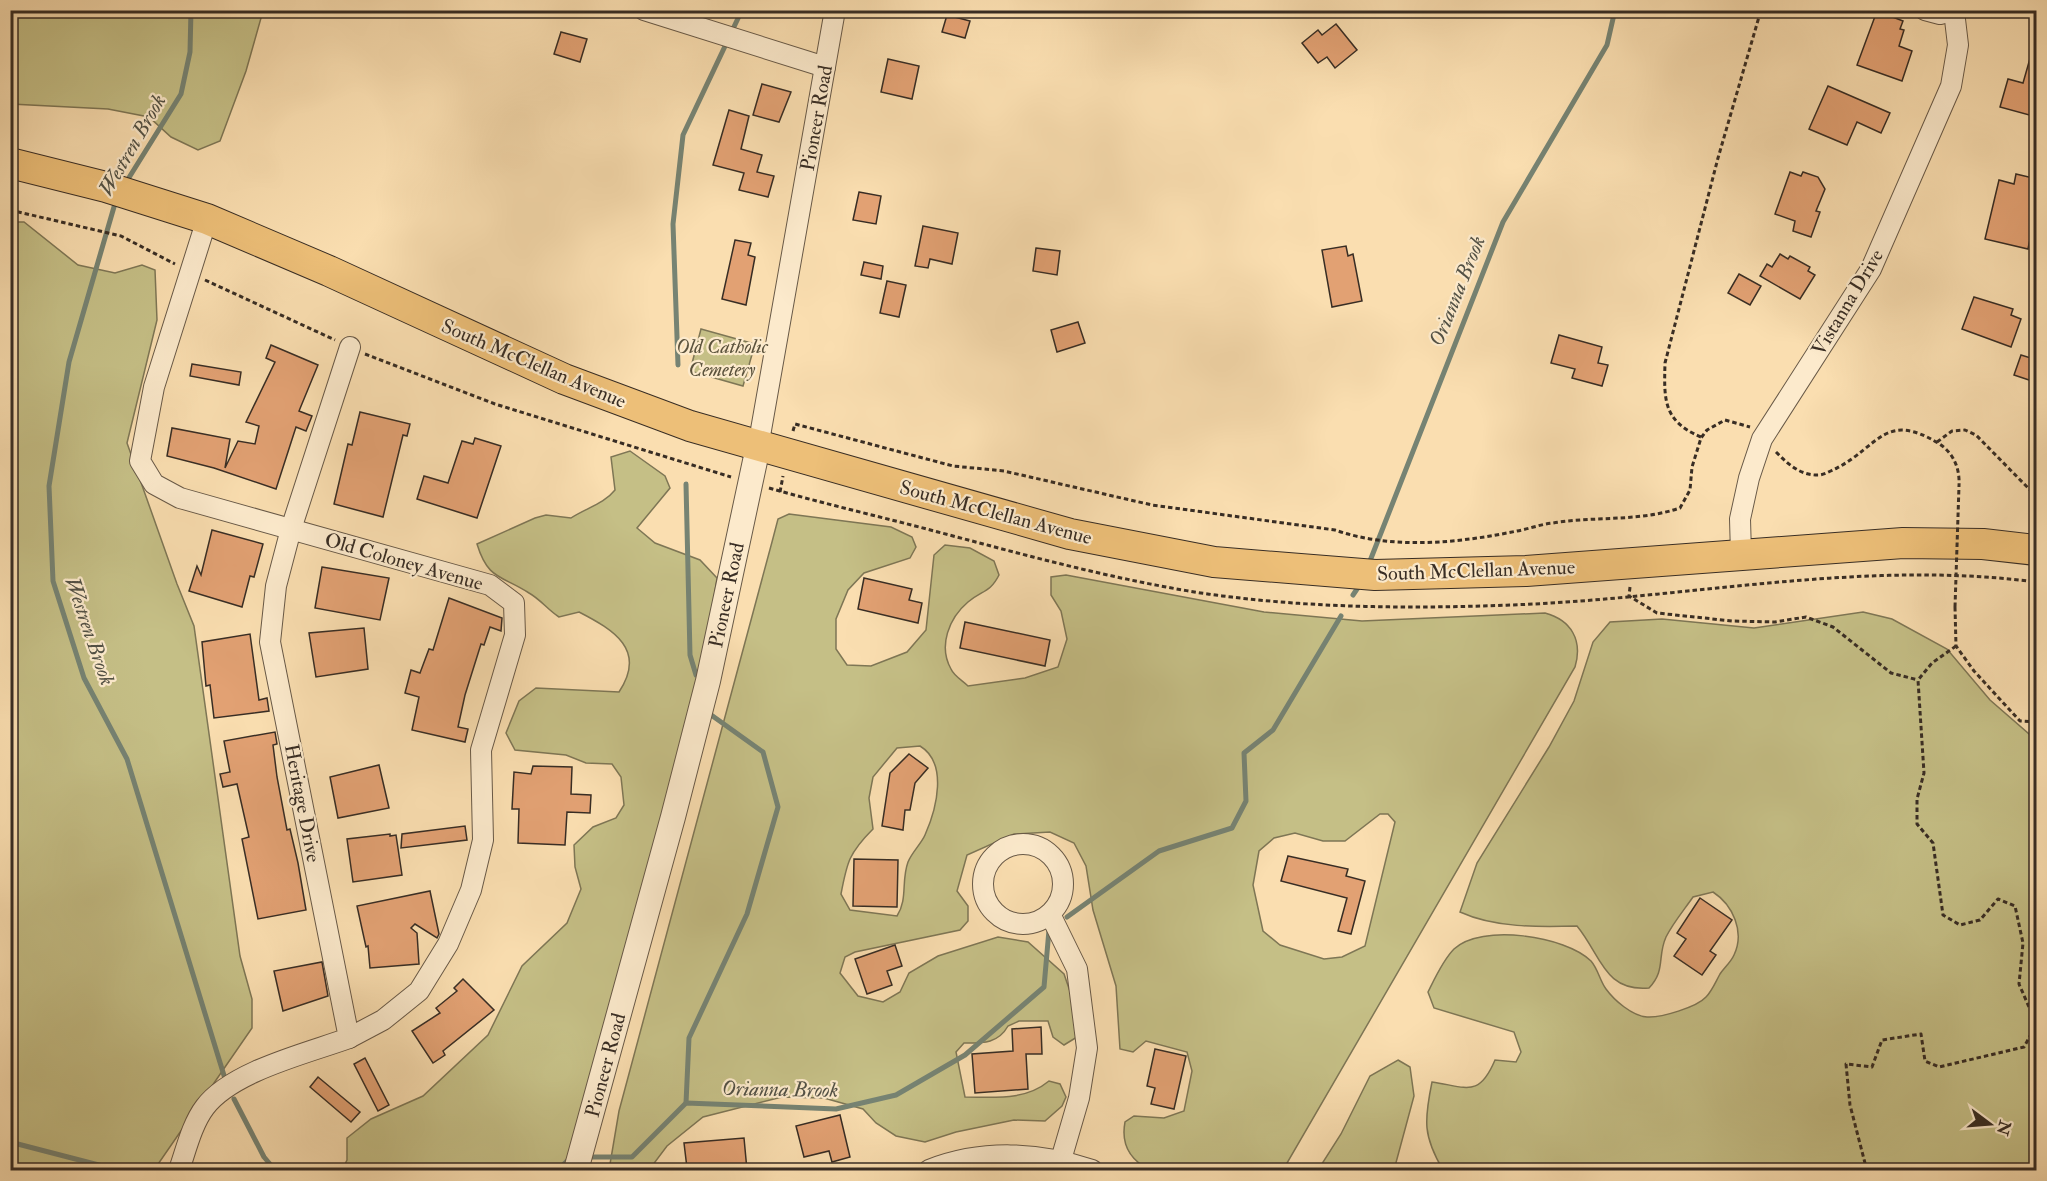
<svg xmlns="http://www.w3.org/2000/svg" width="2047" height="1181" font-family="'IM FELL Double Pica',serif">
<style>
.green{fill:#c5bf86;stroke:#7e7655;stroke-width:1.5;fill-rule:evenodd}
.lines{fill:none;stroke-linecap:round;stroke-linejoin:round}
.stream{stroke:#768373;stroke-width:5}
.building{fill:#e2a173;stroke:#382d24;stroke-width:1.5}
.minor-casing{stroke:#685947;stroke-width:22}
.tertiary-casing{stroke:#685947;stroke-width:26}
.primary-casing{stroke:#382d24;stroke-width:32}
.path{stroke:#382d24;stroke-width:3;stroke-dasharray:4.5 3;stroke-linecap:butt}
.minor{stroke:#fceacc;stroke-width:20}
.tertiary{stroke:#fceacc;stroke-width:24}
.primary{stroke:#edbf78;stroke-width:30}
.path-bridge{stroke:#382d24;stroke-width:3;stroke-dasharray:4.5 3;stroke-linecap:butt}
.labels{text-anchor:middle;stroke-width:4.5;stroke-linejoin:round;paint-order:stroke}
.street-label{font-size:20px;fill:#382d24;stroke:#fceacc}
.park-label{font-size:20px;font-style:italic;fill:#5b523c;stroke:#fceacc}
.water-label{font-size:21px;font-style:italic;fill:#525145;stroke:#fceacc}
</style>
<rect width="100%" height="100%" fill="#fadeb0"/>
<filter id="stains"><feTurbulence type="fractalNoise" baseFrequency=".00333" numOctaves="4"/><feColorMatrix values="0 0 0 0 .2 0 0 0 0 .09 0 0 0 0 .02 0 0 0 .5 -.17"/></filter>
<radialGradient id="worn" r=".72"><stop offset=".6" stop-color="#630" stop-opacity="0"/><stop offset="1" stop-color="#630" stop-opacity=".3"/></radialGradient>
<g class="green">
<polygon points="11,10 263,10 263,11 246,71 220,141 198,150 171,137 149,117 108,109 11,104"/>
<polygon points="11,222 24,222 78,265 115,273 142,265 155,270 157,320 127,443 177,584 194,626 240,956 252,999 252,1028 154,1170 11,1170"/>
<polygon points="701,329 755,344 743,386 690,371"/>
<path d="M 630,451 L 665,476 L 670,488 L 637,528 L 655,543 L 700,560 L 717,578 L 706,650 L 569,1170 L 342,1170 L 347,1160 L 347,1138 L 371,1119 L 423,1096 L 488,1035 L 522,966 L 567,923 L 581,889 L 575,867 L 574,845 L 593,827 L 616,818 L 624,805 L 621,777 L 612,764 L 586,763 L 566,755 L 515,750 L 506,733 L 519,701 L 536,688 L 619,692 C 647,650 614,630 579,612 L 559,617 C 548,610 540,599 529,593 C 501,575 488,580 477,544 L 535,518 L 546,515 L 571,518 C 586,508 604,504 615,490 L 611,457 Z"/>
<path d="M 789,514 L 891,527 L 912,537 L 916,547 L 910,558 L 864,573 L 848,590 L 836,619 L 836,649 L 847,665 L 871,666 L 907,652 L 926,630 L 934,555 L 945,545 L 970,548 L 994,561 L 999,575 C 990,593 982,590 968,602 C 949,618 938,646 951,669 C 954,676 963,681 968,686 L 1025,678 L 1058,667 L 1067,639 L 1061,611 L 1051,595 L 1051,577 L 1066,575 L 1264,612 L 1362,621 L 1545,613 C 1571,620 1583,640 1575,667 L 1283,1170 C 1263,1170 1160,1175 1150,1170 C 1128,1159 1121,1143 1125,1122 L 1134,1116 L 1164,1118 L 1184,1111 L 1192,1071 L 1187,1052 L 1146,1041 L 1133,1052 L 1120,1049 L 1116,986 L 1093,910 L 1086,866 L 1074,843 L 1050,832 L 1014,834 L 967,855 L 957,891 L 968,906 L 968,921 L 960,930 L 855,952 L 845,957 L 840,973 L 858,996 L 883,1002 L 900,992 L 909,973 L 938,956 L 998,937 L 1028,942 L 1064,974 L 1074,1003 L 1077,1037 L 1064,1045 L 1053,1037 L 1048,1021 L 1019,1021 L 1008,1026 C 998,1044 982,1043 964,1043 L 956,1052 L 965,1097 C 994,1097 1025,1101 1049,1081 L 1060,1084 L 1066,1097 L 1062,1106 L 1045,1121 L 1014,1120 L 956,1132 L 925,1142 L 896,1136 L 876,1123 L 863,1109 L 824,1098 L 782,1097 L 703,1117 L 667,1146 L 649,1170 L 609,1170 L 619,1111 L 772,542 L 778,519 ZM 920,746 C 948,763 937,808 925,835 C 921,844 912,852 908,862 C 901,881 908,899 897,916 L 850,910 L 841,894 C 847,862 849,853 873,829 L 869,798 L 873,777 L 897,748 ZM 1380,814 L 1388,814 L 1395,822 L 1365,946 L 1342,957 L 1324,959 L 1280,945 L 1263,931 L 1253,885 L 1259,851 L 1274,838 L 1295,833 L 1323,841 L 1345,841 Z"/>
<path d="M 1863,612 L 1892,619 L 1947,649 L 1990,700 L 2036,740 L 2036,1170 L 1443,1170 C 1423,1136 1424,1121 1432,1082 C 1467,1087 1479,1098 1495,1060 L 1516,1062 L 1521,1052 L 1514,1032 L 1434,1008 L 1428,992 C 1435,978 1443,960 1454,949 C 1481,923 1566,936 1591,961 C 1598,969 1600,981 1606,989 C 1614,1000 1632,1016 1647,1017 C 1661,1018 1697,1007 1706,997 C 1712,991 1716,981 1720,974 C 1724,968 1731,962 1734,955 C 1745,932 1733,905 1713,892 L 1693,897 C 1684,910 1673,923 1666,937 C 1657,957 1666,970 1649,988 C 1604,992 1601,955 1577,926 C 1538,927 1495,928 1460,912 L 1477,863 L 1549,747 L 1574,701 L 1593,642 L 1610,622 L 1662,619 L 1754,628 Z"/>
<polygon points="1398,1060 1410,1067 1414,1096 1394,1170 1318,1170 1341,1134 1370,1076"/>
</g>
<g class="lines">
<g class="stream">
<polyline points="731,33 742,10"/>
<polyline points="125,184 181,94 190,52 191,10"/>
<polyline points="116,200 69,362 49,486 53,581 84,678 127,759 226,1082"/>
<polyline points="678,365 673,224 683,135 727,42"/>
<polyline points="686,484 690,655 696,675"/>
<polyline points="1368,566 1503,222 1607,45 1615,10"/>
<polyline points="1353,595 1361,583"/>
<polyline points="1067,917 1159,851 1232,828 1246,801 1244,753 1273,730 1341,616"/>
<polyline points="234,1099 264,1157 275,1170"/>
<polyline points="686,1103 689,1038 747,914 778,807 763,752 707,712"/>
<polyline points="10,1142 118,1170"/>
<polyline points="587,1157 632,1157 686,1103 836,1109 896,1095 965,1055 1044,987 1049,930"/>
<polyline points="558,1170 569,1159"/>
</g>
</g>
<g class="building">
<polygon points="1877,11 1903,21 1900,29 1904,30 1899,46 1912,51 1902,81 1857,65"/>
<polygon points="947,15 970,21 965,38 942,32"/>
<polygon points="1336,24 1357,50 1335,68 1327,57 1318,63 1302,43 1318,30 1322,35"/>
<polygon points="561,32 587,39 580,62 554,54"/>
<polygon points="2033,48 2037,48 2037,117 2000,107 2008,79 2023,83"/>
<polygon points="888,59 919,66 912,99 881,92"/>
<polygon points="762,84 791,92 779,122 753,115"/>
<polygon points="1828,86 1890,113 1881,133 1857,122 1847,145 1809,129"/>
<polygon points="729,110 749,116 741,149 762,155 757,172 774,176 768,197 739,190 744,173 713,165"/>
<polygon points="1790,172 1801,176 1803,172 1818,177 1825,189 1816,211 1820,212 1811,237 1793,231 1795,221 1775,214"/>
<polygon points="2016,174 2037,179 2037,235 2031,234 2028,249 1985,239 1999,180 2014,184"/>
<polygon points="859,192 881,196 876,224 853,220"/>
<polygon points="923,226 958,233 952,264 930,259 928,268 915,266"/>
<polygon points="735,240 751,243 748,255 755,257 746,305 722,299"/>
<polygon points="1346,246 1348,256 1353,254 1362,301 1332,307 1322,250"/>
<polygon points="1036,248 1060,251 1057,275 1033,271"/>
<polygon points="1780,254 1788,259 1790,256 1810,267 1808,271 1815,275 1800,299 1760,276 1767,264 1772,267"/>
<polygon points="864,262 883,266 881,279 861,275"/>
<polygon points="1739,274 1761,286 1750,305 1728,293"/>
<polygon points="887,281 906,285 899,317 880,313"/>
<polygon points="1974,297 2013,309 2011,315 2021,319 2011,347 1962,329"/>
<polygon points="1078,322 1085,343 1057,352 1051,330"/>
<polygon points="1559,335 1602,347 1598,363 1608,365 1602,386 1572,378 1575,369 1551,363"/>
<polygon points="271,345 318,365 299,411 312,416 306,431 296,427 276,489 214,468 167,456 172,428 230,439 225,468 238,441 255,444 259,426 246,422 275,362 266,358"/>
<polygon points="2021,355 2037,360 2032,381 2014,375"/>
<polygon points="192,364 241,372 239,385 190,376"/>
<polygon points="360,412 410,424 407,436 403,435 383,517 334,504 348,444 352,445"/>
<polygon points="475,438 501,446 477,518 417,499 424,476 448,483 462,441 473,444"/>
<polygon points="212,530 263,544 254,577 250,576 242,607 189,591 197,566 201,575"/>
<polygon points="322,567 389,578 380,620 315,608"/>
<polygon points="864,578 912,589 909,600 922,603 918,623 858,609"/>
<polygon points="449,598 502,618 501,631 490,627 484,645 481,644 465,695 458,727 468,729 465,742 412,730 419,697 405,693 411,670 420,673 429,649 433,650"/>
<polygon points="965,622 1050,640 1045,666 960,648"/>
<polygon points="364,628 368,669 316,677 309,633"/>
<polygon points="250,634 259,700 267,698 269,711 214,718 210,685 206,686 202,642"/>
<polygon points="275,732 277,744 273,745 277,777 287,830 290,829 298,863 306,910 258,919 242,839 249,837 237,784 223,787 220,774 230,772 224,741"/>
<polygon points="909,754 928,768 915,783 910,810 905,810 903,830 882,826 890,773"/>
<polygon points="379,765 389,808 338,818 330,777"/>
<polygon points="533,766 572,767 571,794 591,795 590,813 567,812 565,845 518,843 519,809 512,809 514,772 531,774"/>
<polygon points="465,826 467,840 401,848 402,834"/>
<polygon points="390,834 390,836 396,835 402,875 353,882 347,839"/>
<polygon points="1288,856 1348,869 1346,876 1365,881 1351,934 1338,931 1347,898 1281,881"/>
<polygon points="854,859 898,860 897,907 853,906"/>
<polygon points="430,891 439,934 437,938 415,924 411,928 417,933 419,964 370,968 368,946 366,947 357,906"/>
<polygon points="1700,898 1732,920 1710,951 1716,955 1702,975 1674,956 1686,939 1677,933"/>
<polygon points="895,945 902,966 887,971 892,985 867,994 855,959"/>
<polygon points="322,962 328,996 283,1011 274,971"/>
<polygon points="463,979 494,1010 443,1051 445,1055 433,1063 412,1031 440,1013 436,1008 457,991 454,988"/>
<polygon points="1041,1027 1042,1054 1026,1054 1028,1089 975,1093 972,1054 1013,1051 1012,1029"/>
<polygon points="1155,1049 1186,1056 1174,1109 1151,1104 1155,1088 1147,1086"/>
<polygon points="365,1058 389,1105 378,1111 354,1064"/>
<polygon points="318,1077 360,1112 351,1122 310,1087"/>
<polygon points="840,1115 850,1157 832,1162 829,1151 804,1157 796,1126"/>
<polygon points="744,1138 747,1170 713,1170 713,1166 687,1168 684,1143"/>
</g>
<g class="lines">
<defs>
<g id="minor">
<polyline points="644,10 825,67"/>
<polyline points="1925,10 1940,14 1955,10"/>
<polyline points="207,219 154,387 140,461 154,484 180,498 490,585 514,603 515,635 481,750 483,840 471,890 448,944 419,991 383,1020 349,1038"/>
<polyline points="758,447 835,10"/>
<polyline points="1741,554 1740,519 1749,478 1762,439 1871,269 1951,86 1958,45 1954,11"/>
<circle cx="1023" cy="884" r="40"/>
<polyline points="1050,914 1077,969 1087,1048 1079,1098 1058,1170"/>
<path d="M 179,1170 C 186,1150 192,1124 205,1107 C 232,1071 308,1053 349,1038 L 270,642 L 276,586 L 291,529 L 350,347"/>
<path d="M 929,1170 C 982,1149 1039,1152 1092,1170"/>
</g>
<polyline id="tertiary" points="576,1170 673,817 708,681 758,447"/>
<polyline id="primary" points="10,163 106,187 207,219 329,271 564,379 690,426 1070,534 1214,562 1375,575 1526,571 1903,543 1983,544 2036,550"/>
</defs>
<use href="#minor" class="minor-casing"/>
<use href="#tertiary" class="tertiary-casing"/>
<use href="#primary" class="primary-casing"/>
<g class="path">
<polyline points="10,210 121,236 175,264"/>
<polyline points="205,280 335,340"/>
<polyline points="365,354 495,404 731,477"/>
<path d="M 793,431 L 795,424 L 953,466 L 1004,471 L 1152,505 L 1335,530 C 1392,550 1459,543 1517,531 C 1529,529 1541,524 1553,523 C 1596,516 1638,522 1680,508 L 1690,490 L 1692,467 L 1701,438 L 1707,430 L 1725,420 L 1750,427"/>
<path d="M 1701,437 C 1663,421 1664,400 1665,363 L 1718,158 L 1761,10"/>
<polyline points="1937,442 1952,431 1965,430 1976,435 2036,496"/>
<path d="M 1776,452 C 1789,465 1801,476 1820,475 C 1826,474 1832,470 1837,468 C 1879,446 1885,411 1938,443 C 1954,453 1960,469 1959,486"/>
<path d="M 769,488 C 825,504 882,517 938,532 C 1025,555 1112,579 1201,593 C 1303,608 1407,609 1510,605 C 1686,599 1860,559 2036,582"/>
<polyline points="780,492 783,476"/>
<polyline points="1630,587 1629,596 1657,613 1732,621 1775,622 1806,617 1833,627 1891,673 1918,680"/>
<polyline points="1955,607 1956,646 1974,671 2020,721 2036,722"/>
<polyline points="1956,646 1932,663 1918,680 1924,773 1917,799 1917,824 1933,843 1943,915 1960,925 1980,920 1998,899 2015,906 2023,943 2019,984 2036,1023"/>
<polyline points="1863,1170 1866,1167 1850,1105 1846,1064 1872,1067 1882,1040 1921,1034 1925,1061 1939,1067 2024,1047 2036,1025"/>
</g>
<use href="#minor" class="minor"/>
<use href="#tertiary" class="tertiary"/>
<use href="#primary" class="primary"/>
<polyline class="path-bridge" points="1955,607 1959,486"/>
</g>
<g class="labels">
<g class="street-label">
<text transform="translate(816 118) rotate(-80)" y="7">Pioneer Road</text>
<text transform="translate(1847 302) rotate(-59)" y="7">Vistanna Drive</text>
<text transform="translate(534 363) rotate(23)" y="7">South McClellan Avenue</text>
<text transform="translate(996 512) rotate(15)" y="7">South McClellan Avenue</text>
<text transform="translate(404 561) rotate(16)" y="7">Old Coloney Avenue</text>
<text transform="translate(1476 570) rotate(-2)" y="7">South McClellan Avenue</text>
<text transform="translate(726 595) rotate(-78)" y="7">Pioneer Road</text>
<text transform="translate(303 803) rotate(79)" y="7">Heritage Drive</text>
<text transform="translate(605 1065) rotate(-75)" y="7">Pioneer Road</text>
</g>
<g class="park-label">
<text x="722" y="353">Old Catholic<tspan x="722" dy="23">Cemetery</tspan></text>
</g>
<g class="water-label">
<text transform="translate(132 145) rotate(-60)" y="7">Westren Brook</text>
<text transform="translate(1457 291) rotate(-68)" y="7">Orianna Brook</text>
<text transform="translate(90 631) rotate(71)" y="7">Westren Brook</text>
<text transform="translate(780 1089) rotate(1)" y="7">Orianna Brook</text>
</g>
</g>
<rect width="2047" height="1181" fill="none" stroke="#fadeb0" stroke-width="36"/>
<rect x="12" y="12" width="2023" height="1157" fill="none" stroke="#382d24" stroke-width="3"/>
<rect x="18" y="18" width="2011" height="1145" fill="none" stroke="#382d24" stroke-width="1.5"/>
<g transform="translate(1990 1124) rotate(106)" stroke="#fceacc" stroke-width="4.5" paint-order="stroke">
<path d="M0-4.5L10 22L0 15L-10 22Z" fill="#382d24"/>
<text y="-9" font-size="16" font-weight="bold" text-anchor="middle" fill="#382d24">N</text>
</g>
<rect width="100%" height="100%" filter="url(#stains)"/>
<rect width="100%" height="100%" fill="url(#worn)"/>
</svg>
